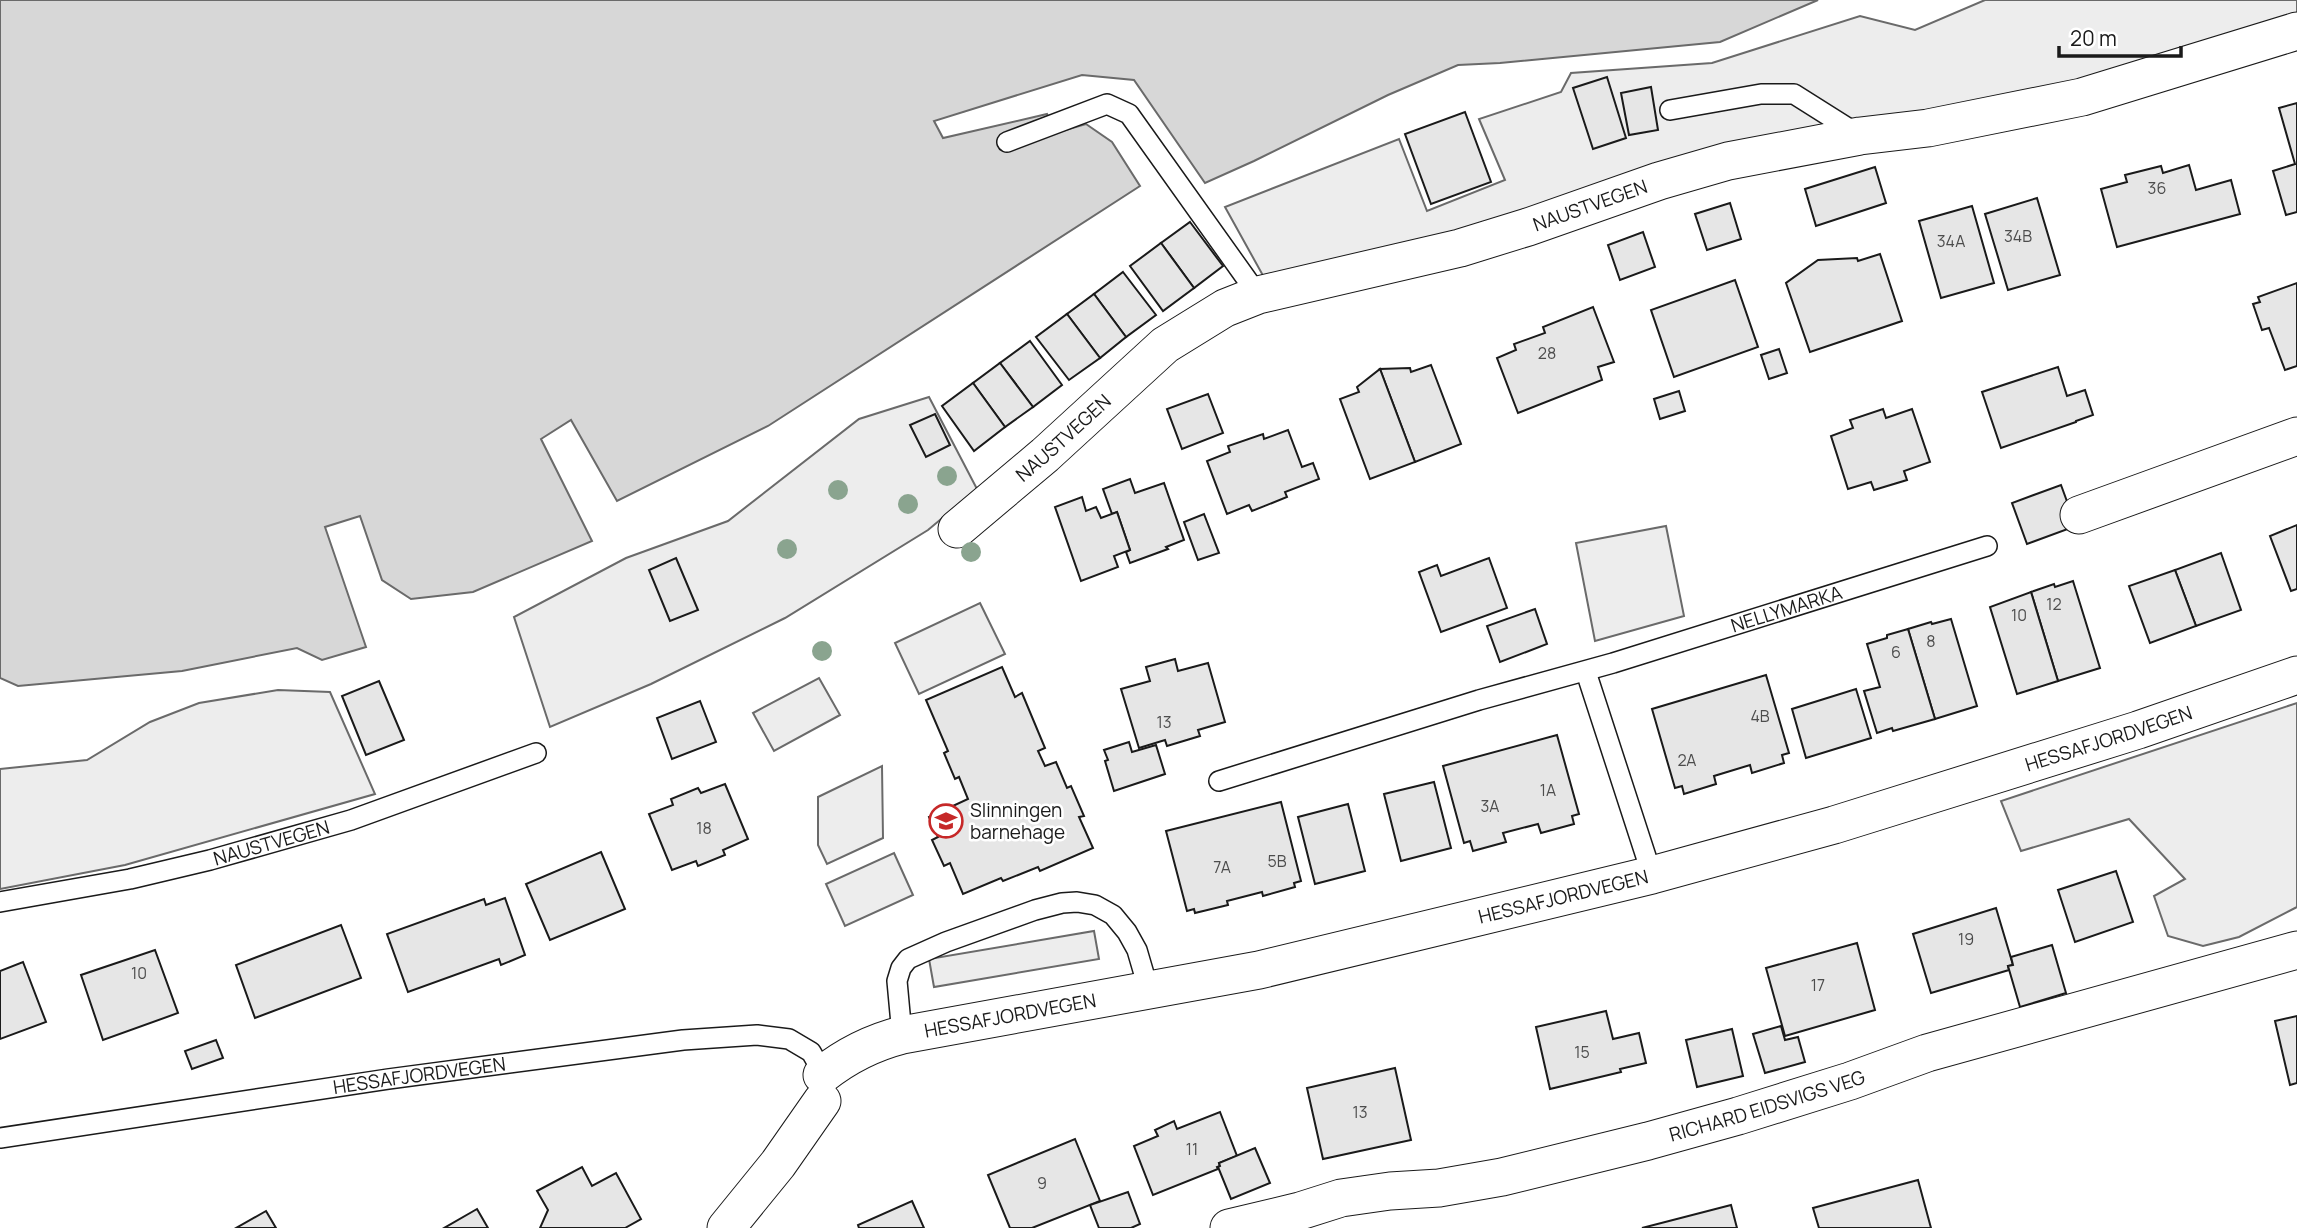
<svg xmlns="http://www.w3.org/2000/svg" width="2297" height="1228" font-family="Manrope,sans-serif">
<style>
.built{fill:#ededed;stroke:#6a6a6a;stroke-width:2}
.water{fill:#d7d7d7;stroke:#6a6a6a;stroke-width:2}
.building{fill:#e6e6e6;stroke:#1a1a1a;stroke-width:2}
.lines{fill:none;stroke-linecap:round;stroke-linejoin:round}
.service-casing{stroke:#1a1a1a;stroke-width:22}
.minor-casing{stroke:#1a1a1a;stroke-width:39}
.service{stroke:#fff;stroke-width:19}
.minor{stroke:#fff;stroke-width:37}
.tree{fill:#8aa48f}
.labels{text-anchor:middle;stroke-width:5;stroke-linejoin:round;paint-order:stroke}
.number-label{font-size:16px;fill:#4d4d4d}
.street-label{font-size:19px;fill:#1a1a1a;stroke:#fff}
.poi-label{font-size:19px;fill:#1a1a1a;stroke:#fff;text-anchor:start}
</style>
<rect width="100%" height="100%" fill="#fff"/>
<g class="built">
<polygon points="1985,0 2297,0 2297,50 1711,181 1276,299 1225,207 1399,139 1427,211 1505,180 1479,119 1561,92 1571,73 1712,63 1860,16 1915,30"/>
<polygon points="929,397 977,489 928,530 785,618 651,684 550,727 514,617 626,558 728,521 859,419"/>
<polygon points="1666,526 1684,616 1595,641 1576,543"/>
<polygon points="980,603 1005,654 919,694 895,643"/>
<polygon points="819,678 840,715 774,751 753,713"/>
<polygon points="278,690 330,692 375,794 125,865 0,889 0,769 87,760 150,722 199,703"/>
<polygon points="2297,703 2297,907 2239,937 2203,946 2168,936 2154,896 2185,879 2129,819 2021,851 2001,801"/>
<polygon points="882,766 883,838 827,864 818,845 818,797"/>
<polygon points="894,853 913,895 845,926 826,884"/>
<polygon points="1094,931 1099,959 934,987 929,959"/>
</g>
<polygon class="water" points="0,0 1818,0 1720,42 1500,63 1458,65 1388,95 1254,161 1205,183 1134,80 1082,75 934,121 943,138 1047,114 1055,133 1086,124 1112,142 1140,186 768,426 617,501 571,420 541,439 592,541 473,592 411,599 382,580 360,516 325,527 366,647 322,660 297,648 182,671 18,686 0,678"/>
<g class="building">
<polygon points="1607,77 1626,138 1593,149 1573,88"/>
<polygon points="1651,87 1658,130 1629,135 1621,93"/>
<polygon points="2297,103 2297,212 2286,215 2273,171 2295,164 2279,108"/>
<polygon points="1465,112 1491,182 1431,204 1405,134"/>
<polygon points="2189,165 2196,190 2231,180 2240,214 2117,247 2101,189 2127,182 2125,175 2161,166 2163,173"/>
<polygon points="1875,167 1886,203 1816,226 1805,189"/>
<polygon points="2037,198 2060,275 2008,290 1985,214"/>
<polygon points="1730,203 1741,239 1707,250 1695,214"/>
<polygon points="1972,206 1994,283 1941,298 1919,221"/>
<polygon points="1190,222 1223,266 1194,288 1161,243"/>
<polygon points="1643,232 1655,267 1620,280 1608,245"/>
<polygon points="1161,243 1194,288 1163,311 1130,266"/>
<polygon points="1880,254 1902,321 1810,352 1786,283 1818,260 1857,258 1858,261"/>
<polygon points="1123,272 1156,315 1126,337 1094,294"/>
<polygon points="1735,280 1758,347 1674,377 1651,310"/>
<polygon points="2297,283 2297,366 2285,370 2269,328 2262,330 2253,304 2260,302 2258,297"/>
<polygon points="1094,294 1126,337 1100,358 1067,314"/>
<polygon points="1593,307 1614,362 1598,367 1602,380 1518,413 1497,358 1516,350 1514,344 1545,333 1543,327"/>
<polygon points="1067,314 1100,358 1069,380 1036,337"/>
<polygon points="1030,341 1062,385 1033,407 1000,363"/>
<polygon points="1779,349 1787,373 1769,379 1761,355"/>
<polygon points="1000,363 1033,407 1005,427 973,383"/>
<polygon points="1431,365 1461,444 1415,462 1380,369 1410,368 1411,372"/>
<polygon points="2058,367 2067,396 2085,390 2093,415 2076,421 2076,422 2001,448 1982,392"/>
<polygon points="1380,369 1415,462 1370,479 1340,399 1359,392 1357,387"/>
<polygon points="973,383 1005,427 974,451 942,406"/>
<polygon points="1679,391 1685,411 1660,419 1654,399"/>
<polygon points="1208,394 1223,433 1182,449 1167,409"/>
<polygon points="1883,409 1886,418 1912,409 1930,462 1904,471 1907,480 1874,490 1871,482 1848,489 1831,436 1853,428 1850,420"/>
<polygon points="935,414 950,445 926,457 910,425"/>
<polygon points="1288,430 1302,467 1313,463 1319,479 1285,492 1287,497 1252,511 1249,505 1227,514 1207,461 1230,452 1228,446 1263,434 1264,439"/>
<polygon points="1130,479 1135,493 1164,483 1184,540 1166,547 1168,549 1130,563 1126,552 1130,550 1117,512 1112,514 1103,489"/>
<polygon points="2061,485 2076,526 2027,544 2012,503"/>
<polygon points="1082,497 1086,511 1096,507 1101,518 1117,512 1130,550 1114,556 1118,567 1081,581 1055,507"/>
<polygon points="1204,514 1219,553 1198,560 1184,522"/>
<polygon points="2297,525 2297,589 2291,591 2270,536"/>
<polygon points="2221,553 2241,610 2196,626 2175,570"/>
<polygon points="676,558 698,610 670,621 649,570"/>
<polygon points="1489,558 1507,608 1441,632 1419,572 1437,565 1441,576"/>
<polygon points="2175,570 2196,626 2150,643 2129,586"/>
<polygon points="2073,581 2100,668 2058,681 2031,592 2054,584 2055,587"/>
<polygon points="2031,592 2058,681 2017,694 1990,607"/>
<polygon points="1535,609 1547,644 1500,662 1487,626"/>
<polygon points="1951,619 1977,706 1935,719 1908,629 1931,622 1932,624"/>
<polygon points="1908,629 1935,719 1893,731 1892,728 1877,733 1864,691 1880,687 1867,644 1887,638 1887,635"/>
<polygon points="1175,659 1178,671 1208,663 1225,722 1198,730 1200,736 1167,746 1165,740 1139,748 1121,689 1150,681 1146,667"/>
<polygon points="1002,667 1015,697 1022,693 1045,748 1038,751 1045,766 1056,762 1067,788 1071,786 1084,816 1079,817 1093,848 1040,871 1038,867 1003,881 1001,878 963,894 950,863 944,866 932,840 938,837 929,817 968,799 959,777 955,779 944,753 948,751 926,700"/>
<polygon points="1766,675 1789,753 1782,755 1784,763 1752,773 1750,765 1714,776 1716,784 1684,794 1682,786 1675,788 1652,709"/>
<polygon points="379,681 404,740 366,755 342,696"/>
<polygon points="1856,689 1871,738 1806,758 1792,709"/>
<polygon points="700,701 716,742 672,759 657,718"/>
<polygon points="1557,735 1579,814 1572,816 1574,824 1541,833 1538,824 1503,833 1506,842 1473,851 1470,841 1464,843 1443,766"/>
<polygon points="1129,742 1132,752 1156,745 1165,774 1114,791 1105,761 1108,760 1104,750"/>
<polygon points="1434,782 1451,848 1401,861 1384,794"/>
<polygon points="725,784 748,839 723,850 725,855 698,866 696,861 672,870 649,814 673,805 671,799 698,788 701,793"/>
<polygon points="1281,802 1301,881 1294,883 1295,887 1263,896 1262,892 1227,901 1228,905 1195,913 1194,909 1187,911 1166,831"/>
<polygon points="1348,804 1365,871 1315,884 1298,817"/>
<polygon points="601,852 625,909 550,940 526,884"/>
<polygon points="2116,871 2133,922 2075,942 2058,890"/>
<polygon points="505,898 525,955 501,965 499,959 408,992 387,934 484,899 486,905"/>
<polygon points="1996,908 2013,965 2008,966 2009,970 1931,993 1913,934"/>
<polygon points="341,925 361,978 255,1018 236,965"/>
<polygon points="1857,943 1875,1010 1785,1036 1766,968"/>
<polygon points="2052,945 2066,993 2020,1007 2008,966 2013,965 2011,957"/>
<polygon points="155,950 178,1013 103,1040 81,975"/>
<polygon points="23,962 46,1022 0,1039 0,971"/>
<polygon points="1606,1011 1613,1039 1639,1033 1646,1063 1620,1069 1621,1072 1550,1089 1536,1027"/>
<polygon points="2297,1016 2297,1083 2290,1085 2275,1021"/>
<polygon points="1781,1026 1785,1040 1798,1037 1805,1062 1765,1073 1753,1034"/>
<polygon points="1732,1029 1743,1076 1697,1087 1686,1040"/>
<polygon points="216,1040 223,1058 192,1069 185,1051"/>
<polygon points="1395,1068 1411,1140 1323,1159 1307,1088"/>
<polygon points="1220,1112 1237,1156 1219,1163 1220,1166 1217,1167 1218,1169 1153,1195 1134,1146 1158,1136 1155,1130 1174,1121 1177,1129"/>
<polygon points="1075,1139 1100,1201 1032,1228 1010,1228 988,1175"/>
<polygon points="1255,1148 1270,1183 1231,1199 1218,1167 1220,1166 1219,1163"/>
<polygon points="582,1167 592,1186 616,1173 641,1219 625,1228 540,1228 548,1210 537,1191"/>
<polygon points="1918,1180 1931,1228 1819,1228 1813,1208"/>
<polygon points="1128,1192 1140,1224 1131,1228 1099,1228 1090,1205"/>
<polygon points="912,1201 924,1228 859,1228 858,1225"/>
<polygon points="1731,1205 1737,1228 1642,1228"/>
<polygon points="477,1209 488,1228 444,1228"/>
<polygon points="266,1211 276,1228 236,1228"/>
</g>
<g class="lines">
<defs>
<g id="service">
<polyline points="1670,110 1761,94 1794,94 1859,135"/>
<polyline points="1007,142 1107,104 1129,114 1258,295"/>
<polyline points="1586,672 1652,875"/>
<path id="s1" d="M 1219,781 L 1479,700 L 1613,663 L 1987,546"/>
<path id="s2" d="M 0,902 L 130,879 L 210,860 L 351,820 L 536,753"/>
<polyline points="902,1035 897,981 901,968 908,959 946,942 1035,910 1062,903 1077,902 1095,905 1113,915 1127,932 1137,950 1149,991"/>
<path id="s3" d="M 0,1138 L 388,1079 L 683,1040 L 757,1035 L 789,1039 L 811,1052 L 822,1071 L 822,1083"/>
</g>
<g id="minor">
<polyline points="2079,515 2297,436"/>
<path id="s4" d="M 957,529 L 1045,455 L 1165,345 L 1225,308 L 1258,295 L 1460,248 L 1528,227 L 1659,181 L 1728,161 L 1860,136 L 1928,128 L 2082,97 L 2297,31"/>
<path id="s5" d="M 822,1075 C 847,1055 871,1043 902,1035 L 1259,970 L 1652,875 L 1834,825 L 2138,730 L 2297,675"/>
<polyline points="726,1228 778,1164 822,1101"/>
<path id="s6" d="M 1229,1228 L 1300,1211 L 1341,1198 L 1390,1191 L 1439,1188 L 1502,1177 L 1648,1141 L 1738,1116 L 1850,1081 L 1927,1053 L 2297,950"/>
</g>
</defs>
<use href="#service" class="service-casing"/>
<use href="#minor" class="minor-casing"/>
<use href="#service" class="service"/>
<use href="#minor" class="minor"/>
</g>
<g class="tree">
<circle cx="947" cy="476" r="10"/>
<circle cx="838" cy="490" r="10"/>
<circle cx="908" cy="504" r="10"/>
<circle cx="787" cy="549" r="10"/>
<circle cx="971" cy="552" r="10"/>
<circle cx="822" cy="651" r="10"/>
</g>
<defs>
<symbol id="school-ring" viewBox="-11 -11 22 22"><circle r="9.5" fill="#fff" stroke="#c62828" stroke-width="1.5"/><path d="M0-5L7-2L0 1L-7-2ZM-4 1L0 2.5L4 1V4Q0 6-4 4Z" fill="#c62828"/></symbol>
</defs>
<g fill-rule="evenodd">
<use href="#school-ring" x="927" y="802" width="38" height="38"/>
</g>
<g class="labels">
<g class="number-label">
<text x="2157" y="194">36</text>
<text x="2018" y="242">34B</text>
<text x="1951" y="247">34A</text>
<text x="1547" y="359">28</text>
<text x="2054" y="610">12</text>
<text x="2019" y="621">10</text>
<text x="1931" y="647">8</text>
<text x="1896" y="658">6</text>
<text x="1760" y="722">4B</text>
<text x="1164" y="728">13</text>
<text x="1687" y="766">2A</text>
<text x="1548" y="796">1A</text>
<text x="1490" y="812">3A</text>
<text x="704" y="834">18</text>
<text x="1277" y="867">5B</text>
<text x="1222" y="873">7A</text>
<text x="1966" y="945">19</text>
<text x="139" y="979">10</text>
<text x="1818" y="991">17</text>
<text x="1582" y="1058">15</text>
<text x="1360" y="1118">13</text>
<text x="1192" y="1155">11</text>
<text x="1042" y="1189">9</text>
</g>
<g class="street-label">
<text dy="7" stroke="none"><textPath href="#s4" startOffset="728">NAUSTVEGEN</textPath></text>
<text dy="7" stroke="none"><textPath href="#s4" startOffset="140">NAUSTVEGEN</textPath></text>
<text dy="7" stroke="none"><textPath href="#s1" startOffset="593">NELLYMARKA</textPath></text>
<text dy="7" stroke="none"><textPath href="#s5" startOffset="1334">HESSAFJORDVEGEN</textPath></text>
<text dy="7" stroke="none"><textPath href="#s2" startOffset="278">NAUSTVEGEN</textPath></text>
<text dy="7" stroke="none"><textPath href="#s5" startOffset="766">HESSAFJORDVEGEN</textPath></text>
<text dy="7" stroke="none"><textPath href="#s5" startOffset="200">HESSAFJORDVEGEN</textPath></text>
<text dy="7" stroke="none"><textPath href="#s3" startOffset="424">HESSAFJORDVEGEN</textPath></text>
<text dy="7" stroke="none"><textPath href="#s6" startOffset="553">RICHARD EIDSVIGS VEG</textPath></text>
</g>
<g class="poi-label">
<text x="970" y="817">Slinningen<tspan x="970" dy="22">barnehage</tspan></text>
</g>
</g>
<path d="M2059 46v10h122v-10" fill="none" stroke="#1a1a1a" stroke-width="3.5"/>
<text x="2070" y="46" font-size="21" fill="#1a1a1a" stroke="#ffffff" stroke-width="5" paint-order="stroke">20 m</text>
</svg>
